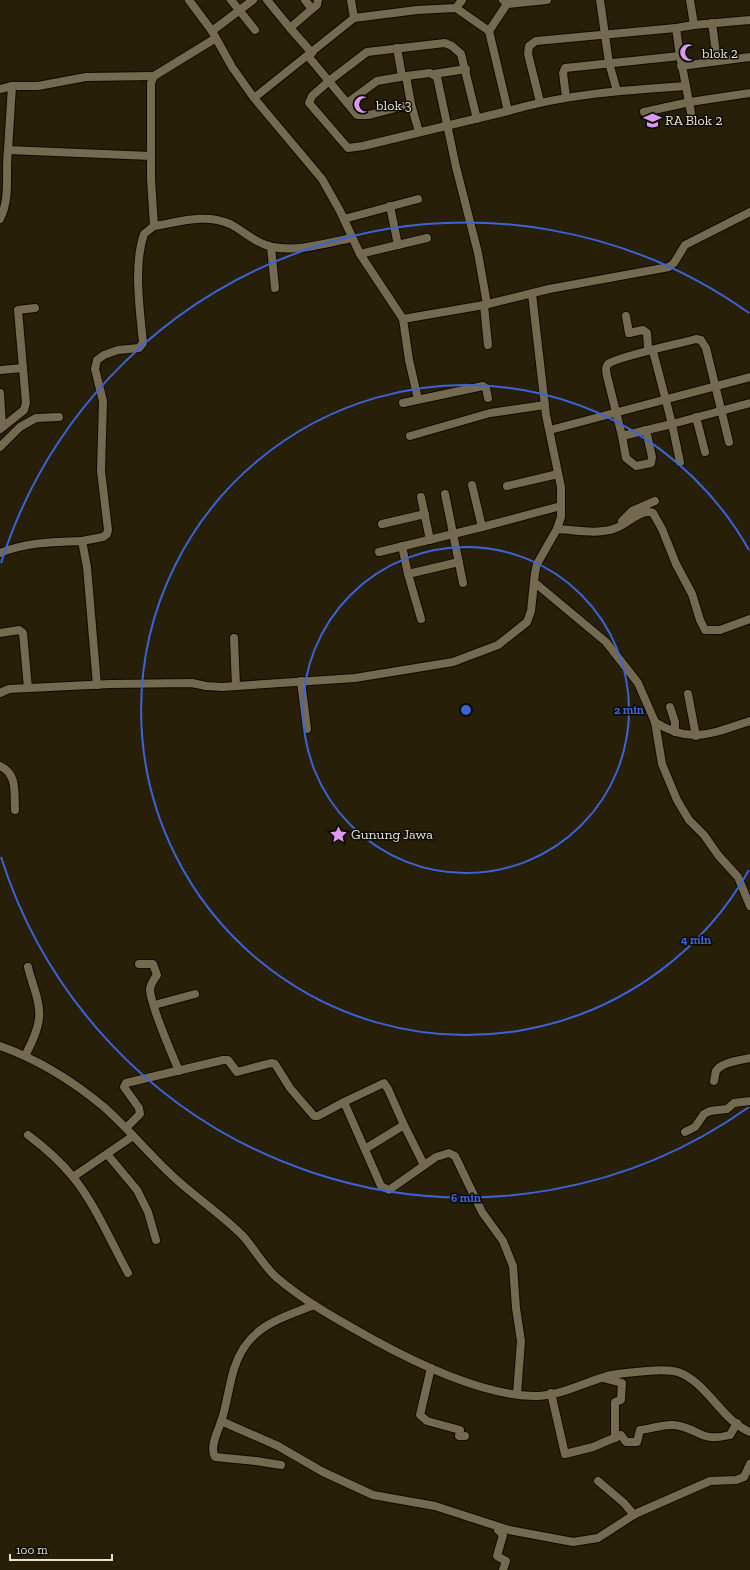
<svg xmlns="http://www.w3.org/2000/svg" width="750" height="1570" font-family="'Zilla Slab',serif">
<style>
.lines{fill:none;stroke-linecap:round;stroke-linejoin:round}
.street-casing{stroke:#100900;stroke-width:10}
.street{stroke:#736a50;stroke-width:8}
.ring{fill:none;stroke:#3b64d8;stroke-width:2}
.labels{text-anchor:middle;stroke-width:3;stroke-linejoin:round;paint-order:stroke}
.poi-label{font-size:14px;fill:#e8e3d5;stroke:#0d0a03;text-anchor:start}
.centre{fill:#3b64d8;stroke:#0d0a03;stroke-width:2}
.ring-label{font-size:12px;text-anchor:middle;font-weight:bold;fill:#3b64d8;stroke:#0d0a03;stroke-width:3;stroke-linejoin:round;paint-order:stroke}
</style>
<rect width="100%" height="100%" fill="#271f07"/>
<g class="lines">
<defs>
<g id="street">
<polyline points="189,0 212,31 232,67 254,98 322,179 340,211 360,254 403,319 484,305 549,289 669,267 674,263 685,245 750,212"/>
<polyline points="231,0 255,30"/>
<polyline points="267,0 290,28 312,9 305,0"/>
<polyline points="600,0 609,63 617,91"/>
<polyline points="690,0 694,25 750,20"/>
<polyline points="507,4 547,0"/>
<polyline points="456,8 489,31 508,111 363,146 348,148 309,103 312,96 329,81 367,52 445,43 452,46 461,54 477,119"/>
<polyline points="312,9 317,5 318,0"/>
<polyline points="354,18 417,10 456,8 462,0"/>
<polyline points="712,23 717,60"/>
<polyline points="290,28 312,53"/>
<polyline points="212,31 253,0"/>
<polyline points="489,31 507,4 503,0"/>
<polyline points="397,48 402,76"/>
<polyline points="308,56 357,115 369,115 411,104 406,76 430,73 437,77 456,167 478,253 487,304"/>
<polyline points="681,61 686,86"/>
<polyline points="681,66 750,57"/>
<polyline points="434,74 466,69"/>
<polyline points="0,89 12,86 38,86 86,77 154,76"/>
<polyline points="566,97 563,73 565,68 680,56 676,28 694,25"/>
<polyline points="254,98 354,18 351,0"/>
<polyline points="540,102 528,54 529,46 536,41 676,28"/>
<polyline points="347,103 377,81 406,76"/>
<polyline points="411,104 419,132"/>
<path d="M 508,111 C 566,94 626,90 686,86 L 691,113"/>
<polyline points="644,112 690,102 750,93"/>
<polyline points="8,150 12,86"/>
<polyline points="390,206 398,245"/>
<path d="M 0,219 C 11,197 5,174 8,150 L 151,156"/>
<polyline points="344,219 418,199"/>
<path d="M 154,226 C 179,222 206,213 230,224 C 244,231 256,244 273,247 C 298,252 326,243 352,238"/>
<polyline points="271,247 275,288"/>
<polyline points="360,254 427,238"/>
<polyline points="484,305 488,345"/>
<path d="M 626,316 L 629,333 L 643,330 L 647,333 L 648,347 L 653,351 L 672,424 L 622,436 L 607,376 C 606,372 605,367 608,364 C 616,357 682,343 696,339 L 701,340 L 706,348 L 729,442"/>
<polyline points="403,319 409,360 418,399"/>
<polyline points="0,370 23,368"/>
<polyline points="0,393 2,427"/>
<polyline points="403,403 483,386 486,388 488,398"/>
<polyline points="696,417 705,452"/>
<polyline points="0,429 24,410 26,403 18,310 35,308"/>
<polyline points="550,430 750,377"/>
<polyline points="410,436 490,413 545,405"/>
<polyline points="622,436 626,458 636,466 651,463 652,457 646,430"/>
<polyline points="0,447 20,427 36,418 59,417"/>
<polyline points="680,462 672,424 750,403"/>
<polyline points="472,485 482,527"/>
<polyline points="507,486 558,474"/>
<polyline points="445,494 463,583"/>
<polyline points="421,497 430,540"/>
<polyline points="622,521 632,511 655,501"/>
<polyline points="382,524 425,514"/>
<path d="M 557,529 C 577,530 598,535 616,528 C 627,524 642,508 653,513 L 662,529 L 676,564 L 692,594 L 700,620 L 705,630 L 720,630 L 750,619"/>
<polyline points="402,546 408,574 459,562"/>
<polyline points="379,552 482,527 561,506"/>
<path d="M 0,553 C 27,542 54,542 82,541"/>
<polyline points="408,574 421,619"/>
<polyline points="534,582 606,642 638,683 655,722 662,764 677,800 689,820 704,835 718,855 738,877 750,906"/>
<polyline points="0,633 19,630 23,633 28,688"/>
<polyline points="234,638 236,686"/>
<polyline points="301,681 307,729"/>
<path d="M 97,685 L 87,567 L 82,541 L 103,537 L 107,534 L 108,530 L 101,471 L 103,401 L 95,369 L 97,360 L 104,355 L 118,350 L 139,348 L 143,343 C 140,310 133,266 144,234 L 154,226 L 151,179 L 151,83 L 154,76 L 216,38"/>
<polyline points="0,693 9,689 110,684 192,683 206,686 222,687 355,678 453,662 498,645 527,622 531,611 535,573 537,564 557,529 561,517 561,487 546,415 532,294"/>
<polyline points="688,694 696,736"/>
<polyline points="670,707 675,722 675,732"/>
<path d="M 655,722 C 691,745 713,733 750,721"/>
<path d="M 0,766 C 18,774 14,794 15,810"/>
<path d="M 139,964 L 153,964 L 157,975 C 154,979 151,983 150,989 C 150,1005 172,1054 179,1071"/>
<polyline points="154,1005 195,994"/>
<path d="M 0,1046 C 37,1059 74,1082 104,1107 C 130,1130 151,1157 177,1180 C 198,1199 222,1215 242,1235 C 254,1248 263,1265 276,1277 C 305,1302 340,1321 374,1340 C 418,1364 487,1397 538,1396 C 563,1395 587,1381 611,1375 C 623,1373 635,1372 647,1371 C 657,1370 668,1369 678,1372 C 708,1383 721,1420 750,1432"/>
<path d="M 25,1056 C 30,1046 36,1035 38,1024 C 43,1006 32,985 28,967"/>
<path d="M 714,1081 C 715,1078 715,1074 716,1071 C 721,1062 741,1060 750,1058"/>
<polyline points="344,1102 384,1083 388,1089 404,1125"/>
<polyline points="126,1128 140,1114 139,1108 124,1087 126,1083 223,1060 228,1060 237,1072 271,1063 275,1064 290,1088 314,1116 318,1116 344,1102 381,1186 389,1190 436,1157 449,1153 455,1156 482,1212 503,1241 513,1266 516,1308 521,1341 517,1394"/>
<polyline points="685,1132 695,1127 704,1114 710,1111 727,1109 734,1103 750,1101"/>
<path d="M 28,1135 C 44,1147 60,1161 73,1177 C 95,1204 111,1242 128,1273"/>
<polyline points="365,1149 404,1125 424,1165"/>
<polyline points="107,1154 137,1190 148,1212 156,1240"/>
<polyline points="73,1177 133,1136"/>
<polyline points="431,1368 420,1415 427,1421 460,1430 459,1436 465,1436"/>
<polyline points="603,1378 622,1383 621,1400 615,1402 615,1438"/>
<path d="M 551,1393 L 565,1454 L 593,1447 L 621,1435 L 626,1442 L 637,1442 L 640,1430 C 652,1429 662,1424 674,1425 C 700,1428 699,1443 730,1435 L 737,1423"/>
<polyline points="221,1421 278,1446 323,1472 373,1495 435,1506 509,1530 573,1542 598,1538 635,1514 710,1481 736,1480 744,1477 750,1464"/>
<path d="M 281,1465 L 256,1461 L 215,1457 C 209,1447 219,1429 222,1419 C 227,1403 229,1385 234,1369 C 247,1327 277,1320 314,1305"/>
<polyline points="598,1481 624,1503 634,1515"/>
<polyline points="499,1527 498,1530 503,1535 497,1556 506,1561 503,1570"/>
</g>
</defs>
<use href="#street" class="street-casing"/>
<use href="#street" class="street"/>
</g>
<g class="ring">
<circle cx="466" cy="710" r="163"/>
<path d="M749 870A325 325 0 1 1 749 550"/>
<path d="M749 1107A488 488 0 0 1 1 857M1 563A488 488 0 0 1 749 313"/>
</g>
<defs>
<symbol id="mosque-bare" viewBox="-9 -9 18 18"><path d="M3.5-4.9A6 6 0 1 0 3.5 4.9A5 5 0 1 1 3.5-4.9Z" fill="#dc99f4" stroke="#0d0a03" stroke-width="2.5" paint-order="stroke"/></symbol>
<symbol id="school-bare" viewBox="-9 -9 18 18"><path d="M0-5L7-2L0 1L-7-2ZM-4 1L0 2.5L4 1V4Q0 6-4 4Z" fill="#dc99f4" stroke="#0d0a03" stroke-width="2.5" paint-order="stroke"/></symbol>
<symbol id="sight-bare" viewBox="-9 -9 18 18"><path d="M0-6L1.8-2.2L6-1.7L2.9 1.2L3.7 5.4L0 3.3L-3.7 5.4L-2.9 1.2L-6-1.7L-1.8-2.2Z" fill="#dc99f4" stroke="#0d0a03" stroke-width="2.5" paint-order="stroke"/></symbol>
</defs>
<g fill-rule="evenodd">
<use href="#mosque-bare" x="676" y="40" width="25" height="25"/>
<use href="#mosque-bare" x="350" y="92" width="25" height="25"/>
<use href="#school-bare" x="640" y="108" width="25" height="25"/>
<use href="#sight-bare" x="326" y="822" width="25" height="25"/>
</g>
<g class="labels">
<g class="poi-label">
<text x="702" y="58">blok 2</text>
<text x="376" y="110">blok 3</text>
<text x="665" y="125">RA Blok 2</text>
<text x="351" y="839">Gunung Jawa</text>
</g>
</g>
<circle cx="466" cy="710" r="6" class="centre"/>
<g class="ring-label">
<text x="629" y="714">2 min</text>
<text x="696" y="944">4 min</text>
<text x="466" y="1202">6 min</text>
</g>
<path d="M10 1554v6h102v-6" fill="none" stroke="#e8e3d5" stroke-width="2"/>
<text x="16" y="1554" font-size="12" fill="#e8e3d5" stroke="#0d0a03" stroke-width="3" paint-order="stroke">100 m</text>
</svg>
